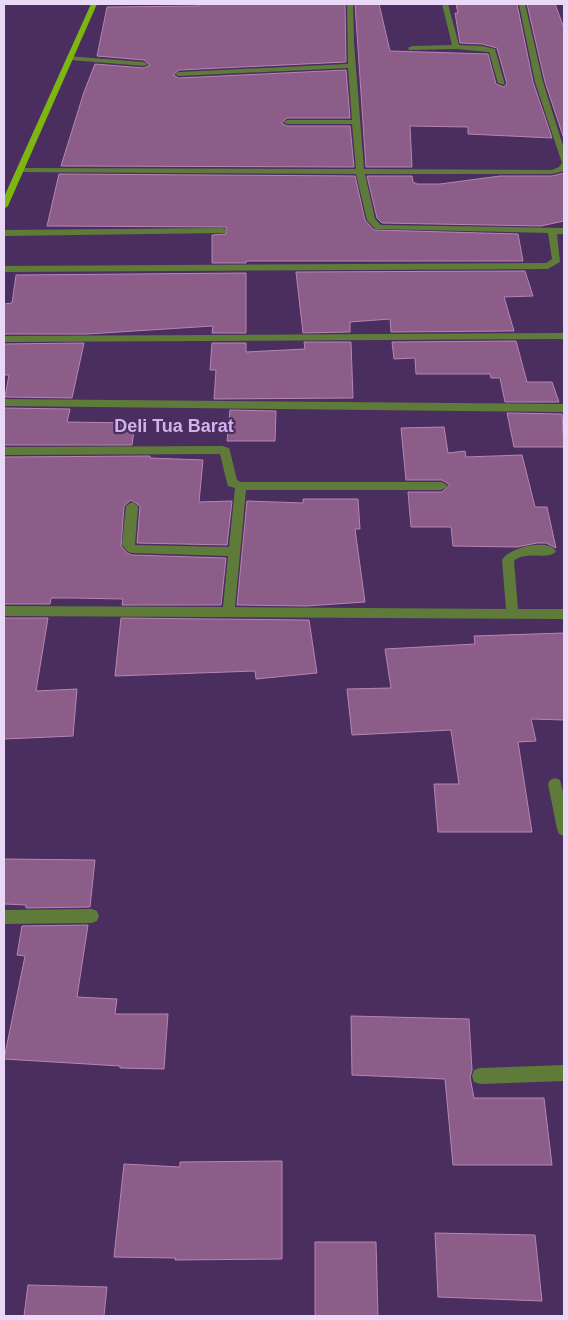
<svg xmlns="http://www.w3.org/2000/svg" width="568" height="1320" font-family="Arial,sans-serif">
<style>
.building{fill:#8c5d89;stroke:#b785b4}
.lines{fill:none;stroke-linecap:round;stroke-linejoin:round}
.minor{fill:#5e7b3a;fill-rule:evenodd}
.major{fill:#7db60f;fill-rule:evenodd}
.labels{text-anchor:middle;stroke-width:4.5;stroke-linejoin:round;paint-order:stroke}
.quarter-label{font-size:18px;font-weight:bold;fill:#d1b1ec;stroke:#4a2e5f}
</style>
<rect width="100%" height="100%" fill="#4a2e5f"/>
<g class="building">
<polygon points="198,4 345,4 346,62 179,70 173,75 179,78 346,70 350,118 287,118 281,123 287,126 350,126 354,167 61,166 84,92 95,64 144,68 150,65 144,60 97,56 107,7 199,6"/>
<polygon points="355,4 379,4 390,51 488,54 496,84 504,87 507,84 497,48 482,44 460,43 455,13 458,13 456,4 517,4 533,82 552,138 468,134 468,127 410,126 412,167 366,167"/>
<polygon points="527,4 555,4 564,28 564,139 545,82"/>
<polygon points="564,173 564,221 541,226 382,223 377,218 367,176 412,176 413,182 417,184 440,184 500,176 552,176"/>
<polygon points="59,174 355,176 365,220 374,230 518,234 523,261 246,261 246,263 212,263 212,235 226,234 226,227 47,226"/>
<polygon points="525,271 533,296 504,297 514,331 391,332 390,319 350,322 350,332 303,333 296,272"/>
<polygon points="246,273 246,333 212,333 213,326 87,334 4,334 4,304 12,303 16,275"/>
<polygon points="516,341 527,382 552,382 559,402 505,402 500,378 491,378 490,374 416,374 415,358 394,359 392,342"/>
<polygon points="304,342 351,342 353,398 214,399 216,370 210,370 212,343 246,343 246,352 305,349"/>
<polygon points="84,343 72,398 5,397 9,375 4,375 4,344"/>
<polygon points="4,408 70,409 67,422 135,423 132,445 4,445"/>
<polygon points="230,410 276,411 275,441 227,441"/>
<polygon points="507,413 562,414 564,447 514,447"/>
<polygon points="444,427 448,453 465,451 466,457 522,455 535,507 547,507 556,548 546,543 537,543 517,547 453,546 451,527 411,527 408,492 442,492 450,485 442,480 406,480 401,428"/>
<polygon points="150,456 150,458 203,460 199,502 232,501 227,545 137,543 140,506 131,500 124,506 121,546 127,553 132,555 226,558 221,605 122,605 123,599 74,598 51,598 50,604 4,604 4,457"/>
<polygon points="303,499 358,499 360,529 355,529 365,602 306,606 237,605 247,501 303,503"/>
<polygon points="4,618 48,618 36,691 77,689 73,736 4,739"/>
<polygon points="121,618 309,620 317,673 256,679 255,671 115,676"/>
<polygon points="564,633 564,720 531,719 536,741 518,742 532,832 438,832 434,784 459,784 451,730 352,735 347,689 391,688 385,649 475,644 474,636"/>
<polygon points="4,859 95,860 90,907 26,908 26,905 4,904"/>
<polygon points="88,925 77,997 117,999 115,1014 168,1014 164,1069 120,1068 120,1066 4,1059 25,956 17,955 22,926"/>
<polygon points="351,1016 469,1019 472,1070 470,1077 474,1098 544,1098 552,1165 453,1165 445,1079 352,1075"/>
<polygon points="282,1161 282,1259 175,1260 176,1258 114,1257 124,1164 180,1167 180,1162"/>
<polygon points="435,1233 535,1235 542,1301 438,1297"/>
<polygon points="315,1242 376,1242 378,1316 315,1316"/>
<polygon points="28,1285 107,1287 104,1316 24,1316"/>
</g>
<g class="lines">
<g class="minor">
<polygon points="347,4 353,4 354,43 364,169 552,170 559,167 562,163 535,82 519,4 525,4 543,82 564,149 564,171 552,174 365,174 375,219 381,225 564,228 564,234 557,234 560,262 548,269 4,272 4,266 546,263 552,259 548,233 375,229 367,220 356,174 20,172 16,170 20,168 356,169 352,124 287,124 283,122 287,120 352,120 348,68 179,76 175,74 179,72 348,64"/>
<polygon points="442,4 448,4 459,45 482,46 495,49 505,85 498,83 489,52 456,49 409,50 408,48 412,46 452,45"/>
<polygon points="67,56 144,62 148,64 144,66 70,60 67,60"/>
<polygon points="222,228 225,229 225,233 4,236 4,230"/>
<polygon points="564,333 564,339 4,342 4,336"/>
<polygon points="4,399 564,404 564,412 4,406"/>
<path d="M 222,446 L 229,448 L 230,451 L 237,480 L 241,482 L 442,482 L 448,486 L 442,490 L 246,490 L 235,607 L 506,609 L 502,560 C 509,547 548,538 556,551 C 549,561 526,550 514,561 L 518,609 L 564,609 L 564,619 L 4,616 L 4,606 L 223,607 L 228,556 L 132,553 L 128,552 L 122,545 L 126,506 L 132,502 L 138,506 L 135,545 L 229,547 L 235,488 L 228,486 L 227,483 L 220,454 L 4,455 L 4,447 Z"/>
<polygon points="555,778 560,780 564,796 564,836 559,834 557,829 548,784 550,780"/>
<polygon points="92,909 97,911 99,916 97,921 92,923 4,924 4,910"/>
<polygon points="564,1065 564,1081 480,1084 474,1082 472,1076 474,1070 480,1068"/>
</g>
<polygon class="major" points="91,4 97,4 8,206 4,209 4,197"/>
</g>
<g class="labels">
<g class="quarter-label">
<text x="174" y="432">Deli Tua Barat</text>
</g>
</g>
<rect width="568" height="1320" fill="none" stroke="#e9d9f7" stroke-width="10"/>
</svg>
